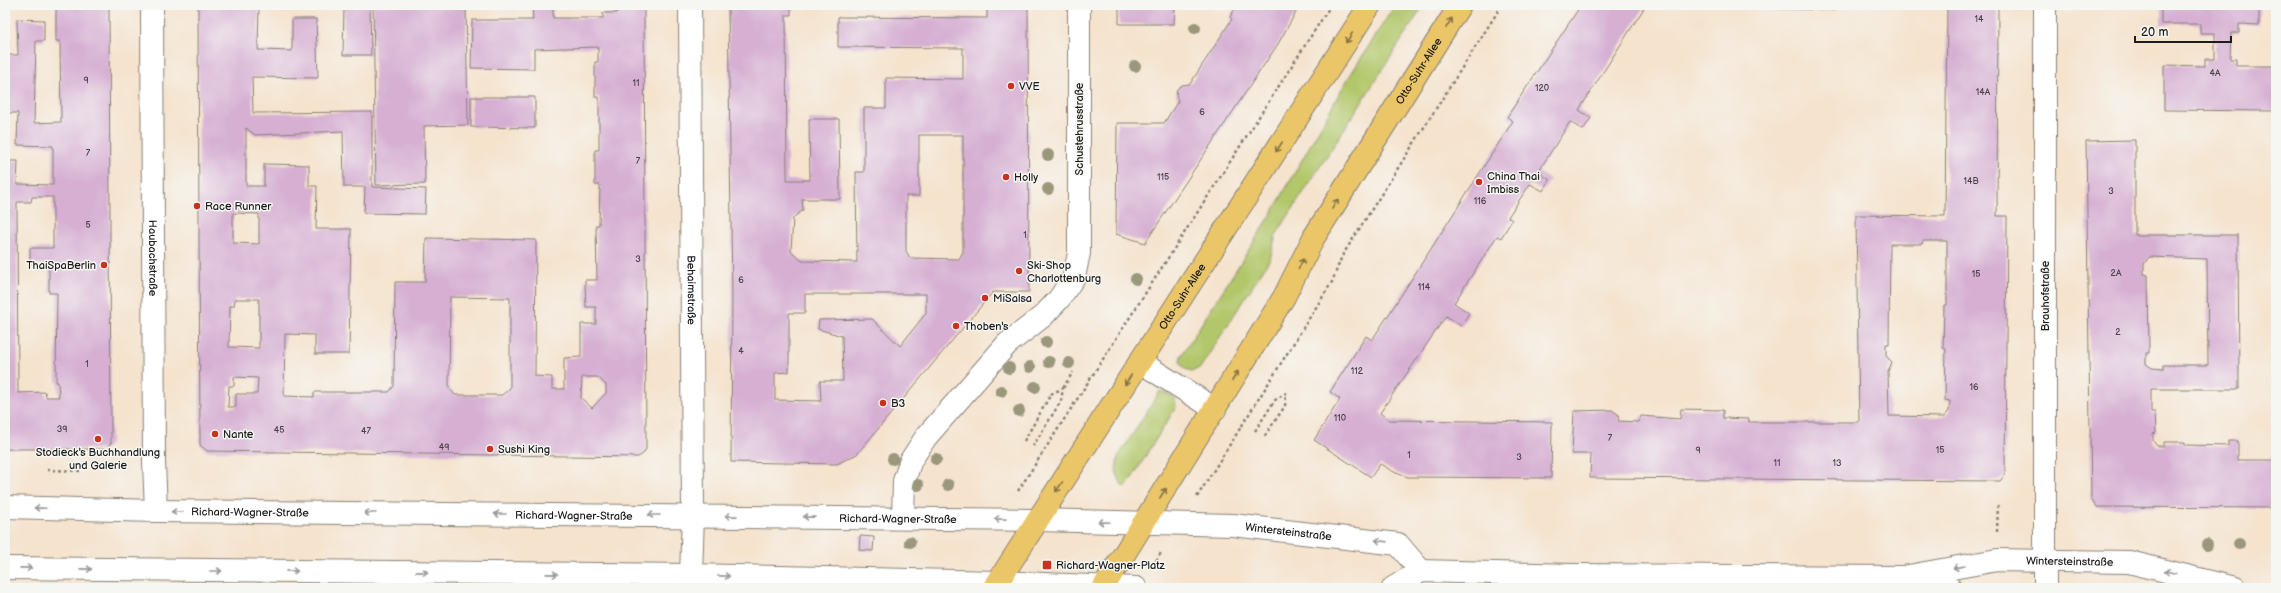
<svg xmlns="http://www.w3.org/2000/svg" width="2281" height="593" font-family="'Balsamiq Sans',sans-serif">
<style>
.green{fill:#b2c76b;stroke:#677244}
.building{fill:#d6afd3;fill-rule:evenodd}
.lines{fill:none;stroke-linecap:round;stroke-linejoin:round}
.minor-casing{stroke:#888075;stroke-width:24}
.major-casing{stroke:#888075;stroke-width:24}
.path{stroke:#888075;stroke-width:2.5;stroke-dasharray:3 3;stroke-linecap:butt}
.minor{stroke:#fff;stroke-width:22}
.major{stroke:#ebc669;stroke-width:22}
.tree{fill:#9a977c}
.oneway{stroke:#847142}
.oneway2{stroke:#999}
.poi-dot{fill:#c8321e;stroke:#f6f6f2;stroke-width:1.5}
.labels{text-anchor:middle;stroke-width:3;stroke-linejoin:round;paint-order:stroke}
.number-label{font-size:9px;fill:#4a414a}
.street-label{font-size:11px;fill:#1c1c1c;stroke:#f6f6f2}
.poi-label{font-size:11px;fill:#1c1c1c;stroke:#f6f6f2;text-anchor:start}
</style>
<rect width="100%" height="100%" fill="#f6f6f2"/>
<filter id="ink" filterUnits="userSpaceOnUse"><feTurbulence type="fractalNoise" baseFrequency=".025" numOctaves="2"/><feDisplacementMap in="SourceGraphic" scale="8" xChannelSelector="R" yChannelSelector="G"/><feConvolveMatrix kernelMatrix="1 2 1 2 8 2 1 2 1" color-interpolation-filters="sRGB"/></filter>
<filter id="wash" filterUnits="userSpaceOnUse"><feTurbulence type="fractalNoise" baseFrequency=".012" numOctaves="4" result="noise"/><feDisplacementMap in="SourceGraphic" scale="16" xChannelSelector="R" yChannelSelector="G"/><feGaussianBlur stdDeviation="0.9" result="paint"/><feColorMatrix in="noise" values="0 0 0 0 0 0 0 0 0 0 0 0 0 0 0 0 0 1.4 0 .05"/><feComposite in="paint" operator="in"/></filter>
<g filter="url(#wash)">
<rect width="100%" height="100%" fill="#f5e3ce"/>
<g class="green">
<polygon points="1395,5 1424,5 1276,235 1270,259 1200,368 1192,371 1185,369 1180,361 1181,356 1271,215 1344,85"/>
<polygon points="1160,391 1175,397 1176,407 1127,486 1122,486 1116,471 1118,457"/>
</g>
<g id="blocks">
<g class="building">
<path d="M 56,5 L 109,5 L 111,443 L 105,449 L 5,449 L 5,161 L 18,161 L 17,184 L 53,185 L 53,146 L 17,145 L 18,113 L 5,113 L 5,55 L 18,55 L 17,19 L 44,20 L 44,41 L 36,41 L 34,123 L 61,122 L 60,41 L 56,41 ZM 32,197 L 53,197 L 53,248 L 30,248 L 30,264 L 49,264 L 49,293 L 57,293 L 56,382 L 58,382 L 59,397 L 46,397 L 45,392 L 18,393 L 17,202 L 31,202 Z"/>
<path d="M 198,5 L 259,5 L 258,50 L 292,51 L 292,19 L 316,19 L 318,78 L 252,77 L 253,113 L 372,112 L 372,187 L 426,189 L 425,214 L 364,213 L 365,187 L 344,187 L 343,131 L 255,135 L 246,128 L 246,186 L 264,186 L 264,164 L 309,165 L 309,186 L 317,186 L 316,229 L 351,229 L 349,354 L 315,354 L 315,335 L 285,334 L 284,396 L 314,397 L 314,392 L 389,392 L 394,386 L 395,282 L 425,282 L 426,238 L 536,240 L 535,376 L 552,377 L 552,389 L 564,389 L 564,358 L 581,357 L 581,324 L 596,324 L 596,307 L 586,307 L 585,280 L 597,280 L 596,225 L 599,225 L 600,185 L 595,185 L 595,150 L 599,150 L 599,97 L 595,97 L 595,62 L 598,62 L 598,47 L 534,49 L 534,69 L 471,68 L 472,20 L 533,20 L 532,5 L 553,5 L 553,18 L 603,18 L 603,13 L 617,13 L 617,5 L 644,5 L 646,449 L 643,454 L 638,457 L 207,451 L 200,445 ZM 233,213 L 259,214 L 259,244 L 233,243 ZM 450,297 L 510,298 L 510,388 L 502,395 L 455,395 L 449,388 ZM 235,299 L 259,299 L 259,348 L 229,347 L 230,306 L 234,306 ZM 234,377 L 258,378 L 257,394 L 236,394 L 236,407 L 228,407 L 229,386 L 234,386 ZM 582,377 L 598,377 L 606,385 L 606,393 L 592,408 L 581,398 Z"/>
<polygon points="344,5 370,5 371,55 343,55"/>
<polygon points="373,5 466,5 468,125 424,126 425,184 376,185"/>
<path d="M 728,5 L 791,5 L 791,15 L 786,15 L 787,180 L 810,180 L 809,119 L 839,119 L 840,199 L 802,199 L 803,210 L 793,218 L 791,251 L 802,261 L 857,262 L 856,172 L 864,172 L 864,108 L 886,108 L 886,78 L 963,79 L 963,48 L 838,47 L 838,17 L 987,18 L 987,5 L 1028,5 L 1029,292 L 993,292 L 857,454 L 837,464 L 731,462 L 732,294 ZM 919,135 L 963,135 L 963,252 L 959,259 L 910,258 L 906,251 L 906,196 L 919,196 ZM 805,294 L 926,294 L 926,313 L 900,346 L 872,319 L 819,320 L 818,329 L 842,336 L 843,381 L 820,381 L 821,401 L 775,400 L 775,373 L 789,372 L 789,313 L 805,313 Z"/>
<polygon points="1119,5 1175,5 1174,24 1119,24"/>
<polygon points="1237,5 1300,5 1278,44 1145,243 1116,234 1117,123 1164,123 1178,101 1176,95 1177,89 1182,85 1190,84 1232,19 1230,17"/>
<polygon points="1581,5 1646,5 1579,110 1591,118 1583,130 1570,122 1538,172 1550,180 1543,191 1530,184 1508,217 1512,220 1501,238 1497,236 1454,303 1469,313 1461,326 1446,316 1380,413 1389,420 1552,422 1551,478 1408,477 1396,473 1380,464 1371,477 1314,440 1340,399 1330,392 1366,336 1372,340 1402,294 1513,121 1507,117"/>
<polygon points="1747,5 1835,5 1835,10 1747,8"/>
<path d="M 1947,5 L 1998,5 L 1997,216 L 2007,216 L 2005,475 L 2000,481 L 1590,478 L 1591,454 L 1572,454 L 1574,411 L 1612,410 L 1619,415 L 1618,421 L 1638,422 L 1641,416 L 1680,419 L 1681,409 L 1723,410 L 1723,418 L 1749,419 L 1749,422 L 1859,422 L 1856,215 L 1945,216 ZM 1923,241 L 1947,241 L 1947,305 L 1944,305 L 1943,348 L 1946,349 L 1945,400 L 1950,401 L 1949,411 L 1944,417 L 1889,416 L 1888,371 L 1892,362 L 1886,356 L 1886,344 L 1889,344 L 1890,244 L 1922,244 Z"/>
<polygon points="2161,5 2259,5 2259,25 2239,24 2239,33 2231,33 2230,59 2236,59 2236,66 2276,66 2276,111 2164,110 2164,65 2205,66 2205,59 2215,59 2215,33 2200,33 2200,24 2161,24"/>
<polygon points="471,97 535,97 535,128 471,127"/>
<path d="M 2135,140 L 2135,235 L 2238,235 L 2239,389 L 2151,389 L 2151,412 L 2155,412 L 2156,433 L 2153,434 L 2153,441 L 2157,446 L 2164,446 L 2164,442 L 2185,442 L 2185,445 L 2228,446 L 2228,441 L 2238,441 L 2238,460 L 2273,460 L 2274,436 L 2276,436 L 2276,508 L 2097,507 L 2091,498 L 2086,141 ZM 2149,257 L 2207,259 L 2208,365 L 2163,365 L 2163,369 L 2152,368 L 2146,364 L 2146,353 L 2149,353 L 2148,275 L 2144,274 L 2144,264 Z"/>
<polygon points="860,536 874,537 873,551 859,550"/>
</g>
</g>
</g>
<g filter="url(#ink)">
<use href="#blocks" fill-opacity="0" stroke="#888075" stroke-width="1"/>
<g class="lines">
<defs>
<g id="minor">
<path id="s1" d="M 152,5 L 154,462 L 156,511"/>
<path id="s2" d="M 690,5 L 693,515 L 691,575"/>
<polyline points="2045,5 2045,588"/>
<polyline points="1140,362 1215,409"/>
<path id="s3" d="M 5,507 L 156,511 L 1037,520 L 1233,525 L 1398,544 L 1421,571"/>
<polyline points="903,518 904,481 911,460 926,437 1007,344 1043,316 1059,299 1074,277 1079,253 1079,5"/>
<polyline points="5,568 691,575 998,582 1136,588"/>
<polyline points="1912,579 1950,588"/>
<path id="s4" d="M 1393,588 L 1421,571 L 1571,575 L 1903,577 L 1997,560 L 2129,562 L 2235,588"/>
</g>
<g id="major">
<path id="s5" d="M 994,588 L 1370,5"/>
<path id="s6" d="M 1103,588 L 1284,297 L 1314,237 L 1460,5"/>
</g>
</defs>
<use href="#minor" class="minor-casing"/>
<use href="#major" class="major-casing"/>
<g class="path">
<polyline points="1063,388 1073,372"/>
<polyline points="1255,431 1275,400 1286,393 1285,406 1264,437"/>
<polyline points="1024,441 1051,394 1063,388 1061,401 1033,446"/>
<polyline points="47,470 82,471"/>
<polyline points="1018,491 1331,5"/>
<polyline points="1197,497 1332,282 1342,256 1502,5"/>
<polyline points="1997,532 1998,504"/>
<polyline points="1153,566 1162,551"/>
</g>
<use href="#minor" class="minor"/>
<use href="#major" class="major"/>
</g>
<g class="tree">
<circle cx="1195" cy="28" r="6"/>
<circle cx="1135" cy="66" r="6"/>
<circle cx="1048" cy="155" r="6"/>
<circle cx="1048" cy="189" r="6"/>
<circle cx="1136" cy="279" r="6"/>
<circle cx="1046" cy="342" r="6"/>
<circle cx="1049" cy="362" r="6"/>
<circle cx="1069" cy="363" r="6"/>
<circle cx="1030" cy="367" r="6"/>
<circle cx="1009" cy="368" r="6"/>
<circle cx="1035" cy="387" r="6"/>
<circle cx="1001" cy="391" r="6"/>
<circle cx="1019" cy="411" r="6"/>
<circle cx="893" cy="459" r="6"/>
<circle cx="936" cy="459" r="6"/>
<circle cx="918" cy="485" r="6"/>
<circle cx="948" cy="485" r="6"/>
<circle cx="910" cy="542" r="6"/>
<circle cx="2239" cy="544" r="6"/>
<circle cx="2207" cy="545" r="6"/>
</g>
<defs><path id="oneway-shaft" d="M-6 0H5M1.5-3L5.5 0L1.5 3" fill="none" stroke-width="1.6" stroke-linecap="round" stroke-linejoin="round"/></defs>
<g class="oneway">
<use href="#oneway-shaft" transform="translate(1449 23) rotate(-58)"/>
<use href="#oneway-shaft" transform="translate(1349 38) rotate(123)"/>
<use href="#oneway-shaft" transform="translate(1279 147) rotate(123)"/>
<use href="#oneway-shaft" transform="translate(1335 204) rotate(-58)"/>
<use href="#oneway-shaft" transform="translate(1301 264) rotate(-64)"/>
<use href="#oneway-shaft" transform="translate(1235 376) rotate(-58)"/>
<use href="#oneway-shaft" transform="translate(1128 380) rotate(124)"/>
<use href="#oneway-shaft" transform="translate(1059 487) rotate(124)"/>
<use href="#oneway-shaft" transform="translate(1163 493) rotate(-57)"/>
</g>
<g class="oneway2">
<use href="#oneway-shaft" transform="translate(40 508) rotate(-178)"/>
<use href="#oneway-shaft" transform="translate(177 512) rotate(-180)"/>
<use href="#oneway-shaft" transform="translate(370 513) rotate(-180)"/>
<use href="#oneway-shaft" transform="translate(500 514) rotate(-180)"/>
<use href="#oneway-shaft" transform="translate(654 515) rotate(-180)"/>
<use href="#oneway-shaft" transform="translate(731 516) rotate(-179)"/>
<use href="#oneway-shaft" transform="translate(809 517) rotate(-179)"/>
<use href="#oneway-shaft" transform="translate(1000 519) rotate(-179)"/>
<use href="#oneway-shaft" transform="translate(1104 522) rotate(-178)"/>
<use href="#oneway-shaft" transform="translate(1381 541) rotate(-172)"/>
<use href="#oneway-shaft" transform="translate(1959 567) rotate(170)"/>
<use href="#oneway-shaft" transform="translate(26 568) rotate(1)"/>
<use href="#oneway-shaft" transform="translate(86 569) rotate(1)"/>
<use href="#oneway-shaft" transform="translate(216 571)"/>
<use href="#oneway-shaft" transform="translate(292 571) rotate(1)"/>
<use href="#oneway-shaft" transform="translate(422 572) rotate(1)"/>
<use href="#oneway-shaft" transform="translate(2170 572) rotate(-166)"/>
<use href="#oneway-shaft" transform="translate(552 574) rotate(1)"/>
<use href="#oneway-shaft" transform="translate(724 576) rotate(1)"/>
</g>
</g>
<g class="poi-dot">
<circle cx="1011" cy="86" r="4"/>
<circle cx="1006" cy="177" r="4"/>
<circle cx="1479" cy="182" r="4"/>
<circle cx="197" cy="206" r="4"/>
<circle cx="104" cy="265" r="4"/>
<circle cx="1019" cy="271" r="4"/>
<circle cx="985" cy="298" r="4"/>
<circle cx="956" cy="326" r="4"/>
<circle cx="883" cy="403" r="4"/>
<circle cx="215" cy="434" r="4"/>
<circle cx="98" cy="439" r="4"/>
<circle cx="490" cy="449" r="4"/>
<rect x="1042" y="560" width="10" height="10" rx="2"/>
</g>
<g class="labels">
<g class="number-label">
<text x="1979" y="22">14</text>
<text x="2215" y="76">4A</text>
<text x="86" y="83">9</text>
<text x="636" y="86">11</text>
<text x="1542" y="91">120</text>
<text x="1983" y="95">14A</text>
<text x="1202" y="115">6</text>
<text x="88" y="156">7</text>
<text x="638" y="164">7</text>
<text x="1163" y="180">115</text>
<text x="1971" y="184">14B</text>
<text x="2111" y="194">3</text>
<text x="1480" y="204">116</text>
<text x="88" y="228">5</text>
<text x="1025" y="238">1</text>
<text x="638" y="262">3</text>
<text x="2116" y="276">2A</text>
<text x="1976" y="277">15</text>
<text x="741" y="283">6</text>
<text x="1424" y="290">114</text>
<text x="2118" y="335">2</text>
<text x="741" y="354">4</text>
<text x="87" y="367">1</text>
<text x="1357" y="374">112</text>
<text x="1974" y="390">16</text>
<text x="1340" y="421">110</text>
<text x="62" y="432">39</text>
<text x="279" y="433">45</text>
<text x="366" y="434">47</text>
<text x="1610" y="441">7</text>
<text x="444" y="450">49</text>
<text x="1698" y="453">9</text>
<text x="1940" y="453">15</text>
<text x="1409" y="458">1</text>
<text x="1519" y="460">3</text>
<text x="1777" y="466">11</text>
<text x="1837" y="466">13</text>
</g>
<g class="street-label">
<text dy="4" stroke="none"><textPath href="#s6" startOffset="606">Otto-Suhr-Allee</textPath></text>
<text transform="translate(1079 129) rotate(-90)" y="4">Schustehrusstraße</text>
<text dy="4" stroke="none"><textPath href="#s1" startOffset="253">Haubachstraße</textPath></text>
<text dy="4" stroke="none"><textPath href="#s2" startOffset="285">Behaimstraße</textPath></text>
<text transform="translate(2045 296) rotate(-90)" y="4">Brauhofstraße</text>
<text dy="4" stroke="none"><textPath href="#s5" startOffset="347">Otto-Suhr-Allee</textPath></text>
<text dy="4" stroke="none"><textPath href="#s3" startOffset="245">Richard-Wagner-Straße</textPath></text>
<text dy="4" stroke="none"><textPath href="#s3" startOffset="569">Richard-Wagner-Straße</textPath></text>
<text dy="4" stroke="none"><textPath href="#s3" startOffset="893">Richard-Wagner-Straße</textPath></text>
<text dy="4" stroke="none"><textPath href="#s3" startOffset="1284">Wintersteinstraße</textPath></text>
<text dy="4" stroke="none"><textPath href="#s4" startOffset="683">Wintersteinstraße</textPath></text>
</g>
<g class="poi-label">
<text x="1019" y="90">VVE</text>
<text x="1487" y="180">China Thai<tspan x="1487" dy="13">Imbiss</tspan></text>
<text x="1014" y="181">Holly</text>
<text x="205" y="210">Race Runner</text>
<text x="96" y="269" text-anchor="end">ThaiSpaBerlin</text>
<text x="1027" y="269">Ski-Shop<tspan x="1027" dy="13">Charlottenburg</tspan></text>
<text x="993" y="302">MiSalsa</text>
<text x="964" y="330">Thoben's</text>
<text x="891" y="407">B3</text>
<text x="223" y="438">Nante</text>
<text x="498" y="453">Sushi King</text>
<text x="98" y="456" text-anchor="middle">Stodieck's Buchhandlung<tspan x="98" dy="13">und Galerie</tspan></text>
<text x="1056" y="569">Richard-Wagner-Platz</text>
</g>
</g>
<rect width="2281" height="593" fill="none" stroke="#f6f6f2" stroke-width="20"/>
<path d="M2135 36v6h96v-6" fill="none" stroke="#1c1c1c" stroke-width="2"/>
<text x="2141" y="36" font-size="12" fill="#1c1c1c" stroke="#f6f6f2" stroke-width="3" paint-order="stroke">20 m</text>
</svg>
